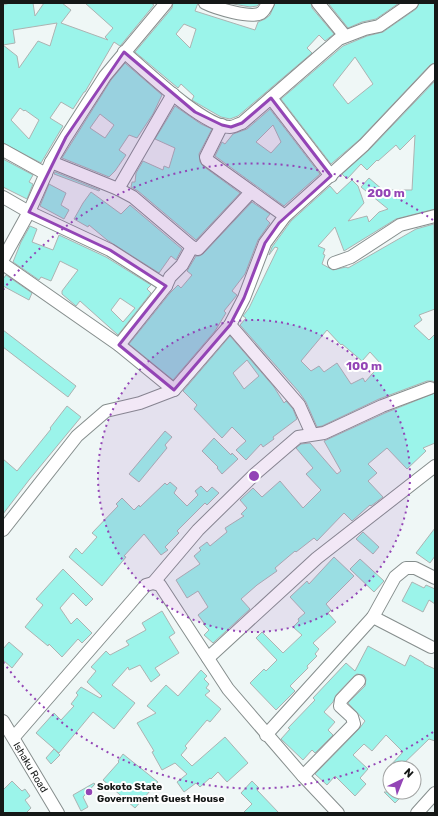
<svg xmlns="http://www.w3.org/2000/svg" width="438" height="816" font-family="Rubik,sans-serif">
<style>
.building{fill:#9bf4ea;stroke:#acb3b2;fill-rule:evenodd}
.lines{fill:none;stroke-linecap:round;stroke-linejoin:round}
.minor-casing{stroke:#868e8d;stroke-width:14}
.minor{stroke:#fff;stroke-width:12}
.marked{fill:#9345b6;fill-opacity:0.2;stroke:#9345b6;stroke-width:3;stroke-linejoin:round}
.ring{fill:none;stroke:#9345b6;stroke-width:2;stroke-dasharray:2 4}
.poi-dot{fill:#9345b6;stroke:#fff;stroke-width:1.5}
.labels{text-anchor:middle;stroke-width:4;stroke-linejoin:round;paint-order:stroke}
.street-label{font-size:10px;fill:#151817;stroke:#fff}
.poi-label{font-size:10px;font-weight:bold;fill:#151817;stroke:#fff;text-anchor:start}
.centre{fill:#9345b6;stroke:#fff;stroke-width:2}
.ring-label{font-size:12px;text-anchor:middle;font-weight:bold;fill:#9345b6;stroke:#fff;stroke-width:4;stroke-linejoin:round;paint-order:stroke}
</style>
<rect width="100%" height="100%" fill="#eff7f6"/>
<g class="building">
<path d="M 10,3 L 33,3 L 35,16 L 44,3 L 62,3 L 71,10 L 61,23 L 108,40 L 105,37 L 113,28 L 85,3 L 151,3 L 154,5 L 121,45 L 120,46 L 114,42 L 85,92 L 84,92 L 73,109 L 61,102 L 50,118 L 63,126 L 41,163 L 3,143 L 3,45 L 17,56 L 19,68 L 38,41 L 50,46 L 57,23 L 13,30 L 15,43 L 3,45 L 3,5 ZM 20,108 L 24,111 L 25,110 L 39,120 L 29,139 L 11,120 Z"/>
<path d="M 173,3 L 198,3 L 195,11 L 255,30 L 258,22 L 265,19 L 270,15 L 275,3 L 311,3 L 312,8 L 334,34 L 325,41 L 319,35 L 307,48 L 312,53 L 238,116 L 230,119 L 221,117 L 195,102 L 192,100 L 194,96 L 181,84 L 178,88 L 135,52 L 172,8 ZM 184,24 L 196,29 L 190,48 L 176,34 Z"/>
<polygon points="228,3 260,3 257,6 250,7"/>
<polygon points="328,3 399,3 376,19 362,22 348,28"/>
<path d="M 419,3 L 435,3 L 435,63 L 430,65 L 359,140 L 331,164 L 281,99 L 343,46 L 367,36 L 383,32 L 416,9 ZM 355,57 L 373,84 L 348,104 L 333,85 Z"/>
<path d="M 125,63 L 162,95 L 153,114 L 137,138 L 129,135 L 119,150 L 126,155 L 115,171 L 109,177 L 62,158 L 111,80 ZM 100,114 L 114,125 L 105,138 L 90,128 Z"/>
<path d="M 435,81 L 435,209 L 396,219 L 344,251 L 335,227 L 318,246 L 325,249 L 323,254 L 325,255 L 322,264 L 333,270 L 346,267 L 348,268 L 416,229 L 434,224 L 435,309 L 419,315 L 422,320 L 414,326 L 429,340 L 435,334 L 435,382 L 432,381 L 427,381 L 379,399 L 322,426 L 317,427 L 306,402 L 299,392 L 240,325 L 246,318 L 243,316 L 249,308 L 278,248 L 275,247 L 269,255 L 272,247 L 291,221 L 330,186 L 337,194 L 352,180 L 358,186 L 364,203 L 348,221 L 367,216 L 369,222 L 379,212 L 388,209 L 361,187 L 369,178 L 383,190 L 412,190 L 415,135 L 400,150 L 396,145 L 378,161 L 377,160 L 367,170 L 361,164 L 347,179 L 342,174 L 369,150 ZM 327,330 L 341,345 L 342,344 L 362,361 L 370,352 L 381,364 L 365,382 L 363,378 L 351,384 L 337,363 L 324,372 L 319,366 L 311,371 L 301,361 Z"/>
<polygon points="175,106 201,124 212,129 199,154 200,162 203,166 240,193 196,240 138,191 131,187 132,182 135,182 136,173 143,161 163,170 164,166 169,168 175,148 155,139"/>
<path d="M 270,109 L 320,174 L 284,206 L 215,156 L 222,142 L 225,144 L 233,134 L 247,129 ZM 273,125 L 281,142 L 271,153 L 256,142 Z"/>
<polygon points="3,159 33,175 29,182 33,184 27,199 3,187"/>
<polygon points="55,172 100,190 99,191 54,174"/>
<polygon points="49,184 66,193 61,205 69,210 64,219 40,206"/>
<polygon points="91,192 121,214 130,205 182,249 176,260 171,256 159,273 107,240 89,225 88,227 74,219 83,203"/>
<polygon points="252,202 270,214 266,219 270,223 258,240 245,274 232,291 237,295 224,311 226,313 215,331 173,380 129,344 170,293 178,285 181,288 192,275 187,271 196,256 199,256 203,254"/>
<path d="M 30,226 L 37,229 L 32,242 L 53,250 L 59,235 L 106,257 L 151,285 L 147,289 L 151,293 L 118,335 L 80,301 L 76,306 L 62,294 L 62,291 L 78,270 L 60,261 L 51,281 L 41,277 L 39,280 L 13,262 L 21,242 ZM 120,298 L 135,308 L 123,322 L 111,310 Z"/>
<polygon points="6,275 32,293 29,300 3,286 3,279"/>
<polygon points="3,330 76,386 68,397 3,347"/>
<path d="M 230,336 L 274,387 L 284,403 L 286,401 L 293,409 L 297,419 L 273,437 L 274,439 L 263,447 L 261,444 L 246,460 L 236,450 L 246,441 L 232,427 L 222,438 L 194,409 L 197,405 L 183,391 ZM 247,360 L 259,376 L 244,389 L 233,373 Z"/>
<polygon points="435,393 435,443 423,448 426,451 407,469 387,448 368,464 377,473 368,481 383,497 371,506 370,505 352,521 344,513 317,541 314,538 296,552 295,551 275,568 277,571 257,585 241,599 250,609 213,643 204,635 209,630 203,624 204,623 198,615 208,607 198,591 187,598 176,580 200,564 194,556 201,550 199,548 207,542 210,546 227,532 225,528 244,516 241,514 247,508 240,500 253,488 262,497 280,481 303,508 321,490 306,474 313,468 296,448 301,444 310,443 337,474 341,471 324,441 385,413"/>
<polygon points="67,406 81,417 29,480 3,514 3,459 17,471 51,429 50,428"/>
<polygon points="165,431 172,437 165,445 167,448 139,482 129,474"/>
<polygon points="214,438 231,455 232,453 238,459 222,474 217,468 218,467 202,451"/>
<polygon points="170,482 177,488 174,493 187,506 198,495 195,491 201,486 207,492 212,487 219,493 207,505 205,503 177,531 179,533 165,547 168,550 161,555 144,534 124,556 126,557 102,586 69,557 76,548 82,554 97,537 92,533 118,506 116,504 122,498 134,510 139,505 140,507 165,483 167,485"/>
<polygon points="435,528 435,556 430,563 416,553"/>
<polygon points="363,532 379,547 373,554 356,539"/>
<polygon points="334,557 354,576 326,604 331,610 328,613 336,622 313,643 319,649 315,654 317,656 307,666 308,668 290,686 295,691 276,710 250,683 264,669 266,671 277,660 256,638 262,632 283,653 302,635 293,627 299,621 298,619 305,613 290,597 307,581 309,584"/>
<polygon points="360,559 384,581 374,592 350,569"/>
<polygon points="63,569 93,599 86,606 73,593 60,608 71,624 77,618 92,633 82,643 78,639 62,657 49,644 48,646 25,627 43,605 36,599"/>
<polygon points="412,582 424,588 426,585 435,589 435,604 429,600 423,612 402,601"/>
<polygon points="162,611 175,633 169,637 179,653 155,668 160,675 151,682 140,665 129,670 128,667 112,685 135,703 114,729 93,712 59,753 36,733 54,713 61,720 74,706 71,704 78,695 76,693 81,687 100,698 102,696 87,682 96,671 91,667 106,651 110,655 129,645 126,641 146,630 142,623"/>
<polygon points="9,642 23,654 12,668 3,660 3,649"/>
<polygon points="368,646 405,666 410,655 424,663 424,664 435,669 435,741 429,739 399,768 388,768 403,752 386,735 372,751 364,744 353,755 368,769 360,778 366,784 355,796 335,776 327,785 315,774 359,729 365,721 348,703 365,686 366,679 364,675 357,674 354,676 336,695 333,702 324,712 335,722 328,730 333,735 315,753 312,750 303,760 281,739 290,729 288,728 315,700 313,698 346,663 355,671"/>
<polygon points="201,670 207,676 204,679 209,684 206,688 210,691 205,695 221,709 210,722 207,720 185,746 187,748 181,755 192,766 225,737 248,763 227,782 218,772 211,779 210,778 200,787 196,783 184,792 177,782 187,774 175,763 162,770 152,752 154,751 137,723 156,713 147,706 166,685 178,696"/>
<polygon points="54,749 60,755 51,764 46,758"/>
<polygon points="123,754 158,782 135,808 103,780 119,762 118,761"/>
<polygon points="12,781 22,791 25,789 30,796 25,800 31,808 26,813 3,813 3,790"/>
<polygon points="252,781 259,788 257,790 279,813 243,813 252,804 241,793"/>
<polygon points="94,783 95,784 83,797 88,807 81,811 73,795"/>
<polygon points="384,792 406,792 395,803"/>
</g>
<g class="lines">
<defs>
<g id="minor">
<path d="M 205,3 C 215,8 251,19 261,13 C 264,11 266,7 268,3"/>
<polyline points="318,3 345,36"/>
<path d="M 124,52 C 145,70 204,127 230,127 C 234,127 238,124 242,123 L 339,39 L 365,29 L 379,26 L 412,3"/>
<polyline points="271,98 331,176"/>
<polyline points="222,125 206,157 207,160 285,216"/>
<polyline points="3,150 46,174"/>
<polyline points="51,162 118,189 133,197 192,247 198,249 251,192"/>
<polyline points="118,189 173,94"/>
<polyline points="3,197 29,212 110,250 166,286"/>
<polyline points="3,259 29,212 51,162 66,137 105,76 166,3"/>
<polyline points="334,263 351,257 400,225 435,216"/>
<polyline points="3,264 119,345 174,390"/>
<polyline points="230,325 299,405 312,434"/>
<polyline points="119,345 166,286 170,277 182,265 192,247"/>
<polyline points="3,530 77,436 106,411 140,403 174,390 230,325 244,298 265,243 285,216 364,145 435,70"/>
<polyline points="153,583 198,530 255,474 298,437 324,433 382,406 430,388"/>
<polyline points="373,617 431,647"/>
<polyline points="208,658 317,558 435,466"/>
<polyline points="3,721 58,813"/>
<polyline points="266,735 373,617 395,577 406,568 415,568 435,578"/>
<polyline points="14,737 146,585 153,583 160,585 228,689 303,776 338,813"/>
<polyline points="303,776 354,724 352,717 340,706 341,700 359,681"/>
<polyline points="417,813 435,793"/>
</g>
</defs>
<use href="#minor" class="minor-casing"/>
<use href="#minor" class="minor"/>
</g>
<path class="marked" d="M 124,52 L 195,112 L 222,125 L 231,127 L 242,123 L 271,98 L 331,176 L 279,223 L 265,243 L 244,298 L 230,325 L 174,390 L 119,345 L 166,286 L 110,250 L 29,212 L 66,137 Z"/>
<circle cx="254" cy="476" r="156" fill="#9345b6" fill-opacity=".12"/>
<g class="ring">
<circle cx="254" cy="476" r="156"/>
<path d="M433 732A312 312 0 0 1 3 662M3 290A312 312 0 0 1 433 220"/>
</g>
<circle class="poi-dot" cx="89" cy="792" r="4"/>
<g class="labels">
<g class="street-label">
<text transform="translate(31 767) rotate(59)" y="4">Ishaku Road</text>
</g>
<g class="poi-label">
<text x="97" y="790">Sokoto State<tspan x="97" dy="12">Government Guest House</tspan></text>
</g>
</g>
<circle cx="254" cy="476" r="6" class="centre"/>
<g class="ring-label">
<text x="386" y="197">200 m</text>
<text x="364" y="370">100 m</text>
</g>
<rect width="438" height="816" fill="none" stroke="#151817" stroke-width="8"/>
<g transform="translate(402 780) rotate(43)"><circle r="19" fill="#ffffff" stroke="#a1a3a2"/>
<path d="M0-3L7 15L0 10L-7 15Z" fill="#9345b6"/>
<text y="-6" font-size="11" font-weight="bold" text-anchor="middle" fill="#151817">N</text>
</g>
</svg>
